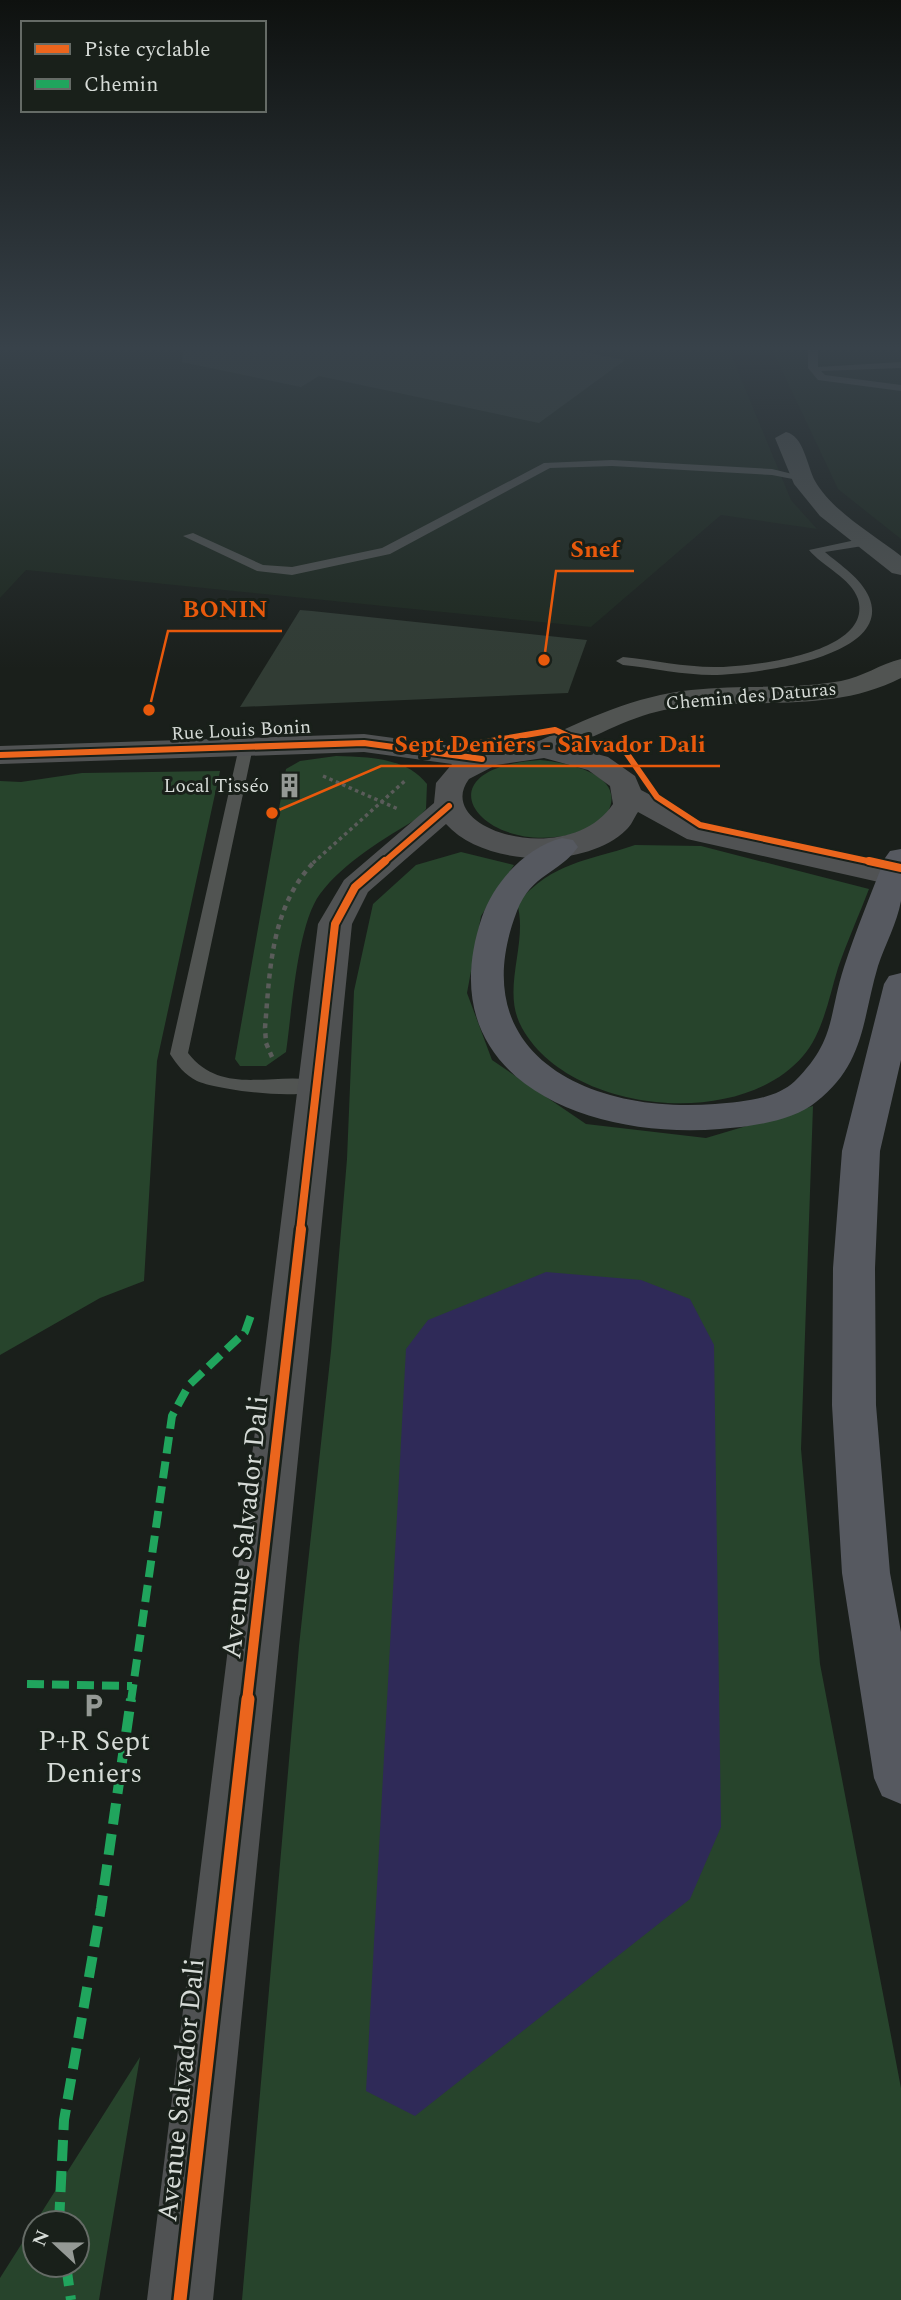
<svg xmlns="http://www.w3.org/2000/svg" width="901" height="2300" font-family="Spectral,serif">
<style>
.built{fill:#1d281e}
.green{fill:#27442c;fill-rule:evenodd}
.water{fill:#2f2a58}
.building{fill:#313c34}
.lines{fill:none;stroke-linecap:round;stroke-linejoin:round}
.path-far1{stroke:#5a5c5a;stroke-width:3.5;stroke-dasharray:3.5 3.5;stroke-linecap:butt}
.path{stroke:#5a5c5a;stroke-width:4.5;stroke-dasharray:5 5;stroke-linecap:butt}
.lane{fill:#515452;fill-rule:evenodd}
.street{fill:#515452;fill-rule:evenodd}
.secondary{fill:#505253;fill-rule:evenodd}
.highway{fill:#565960;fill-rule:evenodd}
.quiet-far1{stroke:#20a55d;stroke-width:8;stroke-dasharray:17 8;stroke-linecap:butt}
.quiet{stroke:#20a55d;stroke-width:10;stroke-dasharray:21 10;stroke-linecap:butt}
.cycleway-far3-casing{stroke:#19201a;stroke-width:10}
.cycleway-far2-casing{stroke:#19201a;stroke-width:12}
.cycleway-far1-casing{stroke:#19201a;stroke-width:15}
.cycleway-casing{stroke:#19201a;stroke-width:18}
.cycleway-far3{stroke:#eb651d;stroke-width:6}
.cycleway-far2{stroke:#eb651d;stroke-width:8}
.cycleway-far1{stroke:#eb651d;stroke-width:10}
.cycleway{stroke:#eb651d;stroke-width:13}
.labels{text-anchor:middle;stroke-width:6;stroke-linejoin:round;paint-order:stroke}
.far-street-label{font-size:19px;fill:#d6dbd7;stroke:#19201a}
.far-poi-label{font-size:19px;fill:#d6dbd7;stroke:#19201a;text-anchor:end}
.near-street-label{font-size:28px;fill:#d6dbd7;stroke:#19201a}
.near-poi-label{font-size:28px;fill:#d6dbd7;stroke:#19201a}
.leader{fill:none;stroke:#e8590c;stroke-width:2.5}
.callout-dot{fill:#e8590c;stroke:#19201a;stroke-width:2.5}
.callout-label{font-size:24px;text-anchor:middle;font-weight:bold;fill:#e8590c;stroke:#19201a;stroke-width:6;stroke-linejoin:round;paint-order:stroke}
</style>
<rect width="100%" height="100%" fill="#1a1f1b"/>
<g class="built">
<polygon points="0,347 728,347 791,500 817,529 721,515 591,627 26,570 0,598"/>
<polygon points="771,347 901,347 901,539 838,489"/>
</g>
<g class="green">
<path d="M 336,756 C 367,757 406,757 427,784 L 426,809 L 418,818 C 384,839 345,861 320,894 C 297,925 292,1011 286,1052 L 266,1066 L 240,1066 L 235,1059 L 286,769 L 300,761 Z"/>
<path d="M 540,760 C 562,762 622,772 610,807 C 605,822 587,830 573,834 C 481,857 415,768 540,760 Z"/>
<polygon points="220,771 157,1061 144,1281 100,1298 0,1355 0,781 21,782 82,773"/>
<path d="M 635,845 L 701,846 L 869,889 C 859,915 847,942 838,968 C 829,997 823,1033 803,1056 C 739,1131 569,1113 522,1028 C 500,989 529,944 517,903 C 555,861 585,862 635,845 Z"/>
<polygon points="461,852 514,865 481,916 467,993 492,1060 586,1124 706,1138 813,1106 801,1449 820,1664 901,2088 901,2300 242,2300 299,1646 331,1351 347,1159 354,991 373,904 416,865"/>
<path d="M 140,2057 L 99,2300 L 0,2300 L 0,2278 ZM 35,2223 L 77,2223 L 77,2265 L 35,2265 Z"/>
</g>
<polygon class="water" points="546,1272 641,1280 690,1299 714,1345 721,1827 690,1899 415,2116 366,2091 406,1349 428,1320"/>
<g class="building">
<polygon points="184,347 558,347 625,360 539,423 319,376 301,387 182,362"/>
<polygon points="300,610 312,611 587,640 568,693 240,707"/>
</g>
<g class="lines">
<g class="path-far1">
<polyline points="323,776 398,809"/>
<polyline points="313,863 407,779"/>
</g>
<path class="path" d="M 272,1057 L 266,1043 L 265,1028 C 270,968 271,906 315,861"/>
<g class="lane">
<polygon points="808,347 818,347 818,367 901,362 901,368 821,371 825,375 901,385 901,391 818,380 808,368"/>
<polygon points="612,460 772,469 809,478 803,481 772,475 612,466 550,468 390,554 292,575 257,571 183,536 193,533 263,565 292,567 382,548 544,463"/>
<path d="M 865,538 L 869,539 L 869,545 L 825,552 C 840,565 861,578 869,597 C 895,658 750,675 713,675 C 683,675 653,668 623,665 L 616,661 L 623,657 C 653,660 684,667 714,667 C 749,667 874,654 858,599 C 851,578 822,566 809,550 Z"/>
<path d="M 246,743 L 253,747 L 188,1053 C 224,1099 277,1069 323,1082 L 325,1086 C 313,1103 216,1090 197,1081 C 185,1075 177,1065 170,1054 L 239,747 Z"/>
</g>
<g class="street">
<path d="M 786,432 C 804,436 807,466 815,481 C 833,512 873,534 901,556 L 901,575 L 892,573 L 820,516 L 794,484 L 775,438 Z"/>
<path d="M 901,659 L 901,678 C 827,716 743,695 664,710 C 626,718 590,739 555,755 L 545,758 L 535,755 L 531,749 L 535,743 C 586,719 635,696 691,690 C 741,684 791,690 841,681 C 863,677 880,664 901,659 Z"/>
</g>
<path class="secondary" d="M 364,734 L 482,750 L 545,740 L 608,757 L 635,776 L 641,790 L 708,825 L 901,867 L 901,887 L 687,839 L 638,812 C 634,818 631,826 626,830 C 585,870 484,867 446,824 L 368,892 L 352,924 L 213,2300 L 147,2300 L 318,924 L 344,880 L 434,803 L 436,783 L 452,764 L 364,752 L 0,764 L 0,746 ZM 544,758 L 588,770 L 610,786 L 613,804 C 569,870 431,830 469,779 L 496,765 Z"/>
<g class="highway">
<path d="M 562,838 L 573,840 L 578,847 C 560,873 531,874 517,911 C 461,1057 593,1114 715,1104 C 740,1102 775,1100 795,1081 C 836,1040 828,1017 844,967 C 856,930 871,894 885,858 L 890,851 L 901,849 C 901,865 901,885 901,901 C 897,923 885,945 878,966 C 862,1020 865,1064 816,1102 C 793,1121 750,1127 720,1129 C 588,1140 427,1079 482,917 C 494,882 526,847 562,838 Z"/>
<polygon points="901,973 901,1060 880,1151 875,1268 876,1405 890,1573 901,1632 901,1804 882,1796 874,1778 842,1573 832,1405 833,1268 842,1151 884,984 889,976"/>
</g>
<g class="quiet-far1">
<polyline points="27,1684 132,1686"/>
<polyline points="131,1701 172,1416 189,1385 245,1332 251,1315"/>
</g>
<g class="quiet">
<polyline points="59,2223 64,2120 101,1908 131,1699"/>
<polyline points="66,2265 71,2300"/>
</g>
<defs>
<g id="cycleway-far3">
<polyline points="450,748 555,730 570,737 623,748 657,797 700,825 877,863"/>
<polyline points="0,755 364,743 482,759"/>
<polyline points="383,863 449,806"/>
</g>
<g id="cycleway-far2">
<polyline points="869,861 901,868"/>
<polyline points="300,1231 335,924 355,887 385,861"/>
</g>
<polyline id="cycleway-far1" points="247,1701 301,1229"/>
<polyline id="cycleway" points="180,2300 248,1699"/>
</defs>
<use href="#cycleway-far3" class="cycleway-far3-casing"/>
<use href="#cycleway-far2" class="cycleway-far2-casing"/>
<use href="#cycleway-far1" class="cycleway-far1-casing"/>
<use href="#cycleway" class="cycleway-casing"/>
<use href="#cycleway-far3" class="cycleway-far3"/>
<use href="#cycleway-far2" class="cycleway-far2"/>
<use href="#cycleway-far1" class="cycleway-far1"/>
<use href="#cycleway" class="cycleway"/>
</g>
<linearGradient id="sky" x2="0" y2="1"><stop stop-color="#0e110f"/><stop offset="0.52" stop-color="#38424a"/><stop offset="1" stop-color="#38424a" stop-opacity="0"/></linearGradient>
<rect width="901" height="669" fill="url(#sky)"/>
<defs>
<symbol id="building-bare" viewBox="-9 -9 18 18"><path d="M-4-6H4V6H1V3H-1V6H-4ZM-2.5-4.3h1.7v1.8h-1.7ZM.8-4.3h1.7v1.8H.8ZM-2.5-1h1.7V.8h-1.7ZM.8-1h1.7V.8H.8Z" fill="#949995" stroke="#19201a" stroke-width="2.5" paint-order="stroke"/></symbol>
<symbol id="parking-bare" viewBox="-9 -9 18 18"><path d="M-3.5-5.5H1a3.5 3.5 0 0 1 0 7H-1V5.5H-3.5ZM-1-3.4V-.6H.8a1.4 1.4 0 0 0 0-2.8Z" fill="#949995" stroke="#19201a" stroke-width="2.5" paint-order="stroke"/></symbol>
</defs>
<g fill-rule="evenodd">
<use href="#building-bare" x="272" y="768" width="35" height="35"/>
<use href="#parking-bare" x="76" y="1688" width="35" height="35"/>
</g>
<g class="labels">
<g class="far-street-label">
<text transform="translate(751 695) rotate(-5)" y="7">Chemin des Daturas</text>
<text transform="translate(241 729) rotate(-3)" y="7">Rue Louis Bonin</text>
</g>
<g class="far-poi-label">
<text x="269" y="792">Local Tisséo</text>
</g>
<g class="near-street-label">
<text transform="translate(244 1527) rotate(-84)" y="10">Avenue Salvador Dali</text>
<text transform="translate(180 2090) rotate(-84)" y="10">Avenue Salvador Dali</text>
</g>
<g class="near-poi-label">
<text x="94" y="1750">P+R Sept<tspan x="94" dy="32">Deniers</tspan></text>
</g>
</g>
<path class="leader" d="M544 660L556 571H634M149 710L168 631H282M272 813L381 766H720"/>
<g class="callout-dot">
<circle cx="544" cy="660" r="7"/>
<circle cx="149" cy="710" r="7"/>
<circle cx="272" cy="813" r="7"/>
</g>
<g class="callout-label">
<text x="595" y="557">Snef</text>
<text x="225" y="617">BONIN</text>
<text x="550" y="752">Sept Deniers - Salvador Dali</text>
</g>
<rect x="21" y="21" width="245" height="91" fill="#19201a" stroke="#656b66" stroke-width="2"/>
<rect x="35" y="44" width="35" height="10" fill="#eb651d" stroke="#656b66" stroke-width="2"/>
<text x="84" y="56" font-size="21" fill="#d6dbd7">Piste cyclable</text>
<rect x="35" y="79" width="35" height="10" fill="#20a55d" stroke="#656b66" stroke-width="2"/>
<text x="84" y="91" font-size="21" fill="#d6dbd7">Chemin</text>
<g transform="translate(56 2244) rotate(292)"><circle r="33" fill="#19201a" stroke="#656b66" stroke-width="2"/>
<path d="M0-5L12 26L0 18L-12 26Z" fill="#949995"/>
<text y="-10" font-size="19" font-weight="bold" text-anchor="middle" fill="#d6dbd7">N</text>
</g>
</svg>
